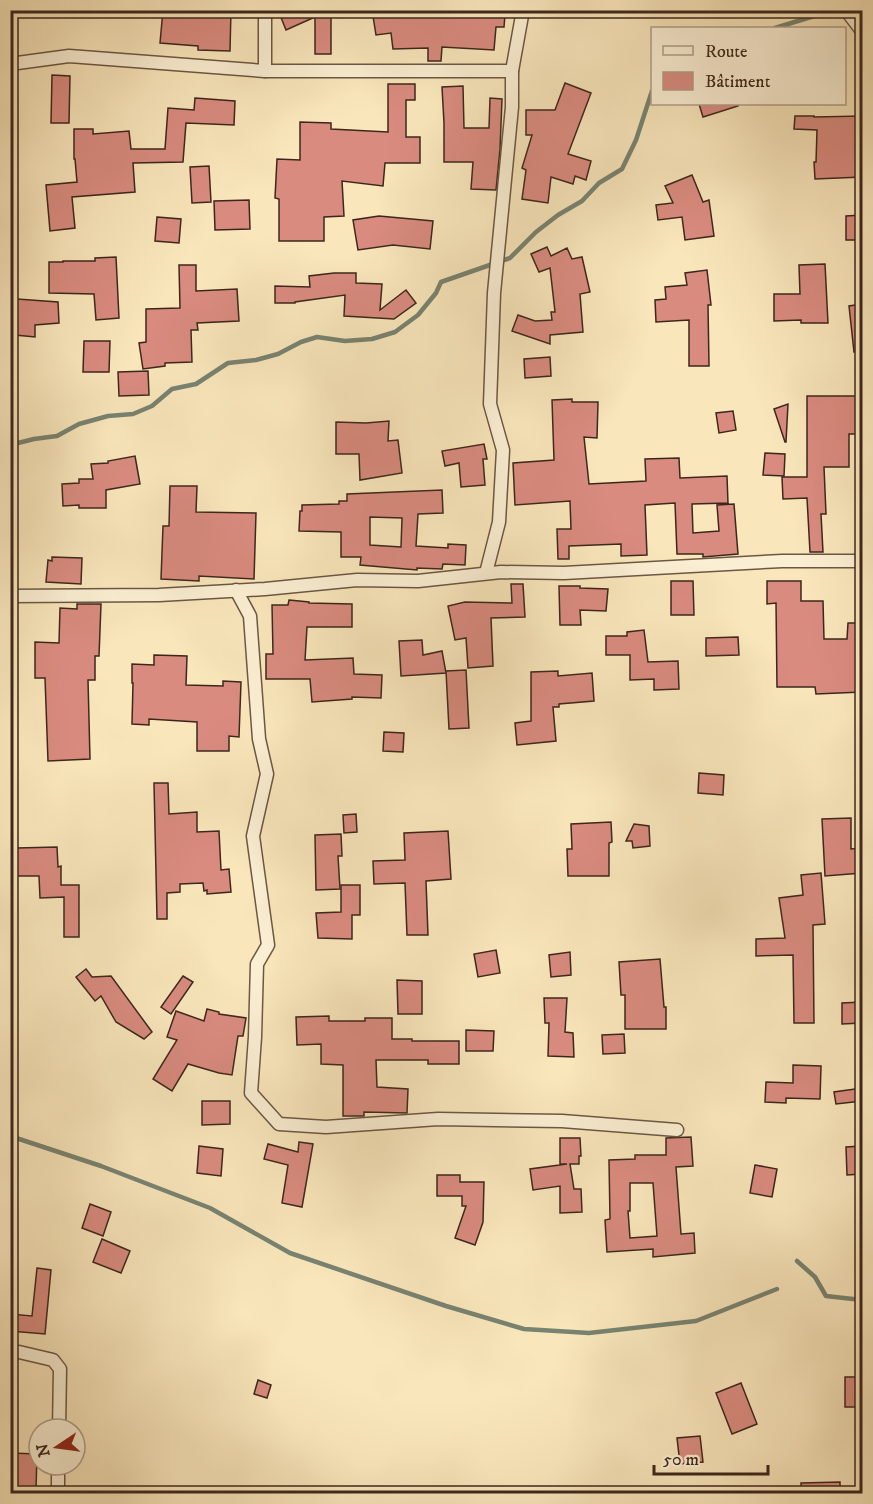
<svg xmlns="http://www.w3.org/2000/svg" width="873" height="1504" font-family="'IM FELL DW Pica',serif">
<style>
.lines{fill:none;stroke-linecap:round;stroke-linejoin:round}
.stream{stroke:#788371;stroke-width:4.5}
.building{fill:#d98b7f;stroke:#3d271c;stroke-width:1.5;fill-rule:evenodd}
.street-casing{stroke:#6c5744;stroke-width:15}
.street{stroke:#fbefd3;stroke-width:12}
</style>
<rect width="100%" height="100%" fill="#f9e6bb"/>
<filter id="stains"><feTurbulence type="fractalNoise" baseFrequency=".00333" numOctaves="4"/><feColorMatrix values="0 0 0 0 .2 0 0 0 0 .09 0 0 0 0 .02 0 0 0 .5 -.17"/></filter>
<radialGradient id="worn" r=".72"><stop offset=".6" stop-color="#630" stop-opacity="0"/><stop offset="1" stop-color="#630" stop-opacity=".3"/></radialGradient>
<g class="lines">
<g class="stream">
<polyline points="775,28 834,10"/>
<polyline points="10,445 34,439 57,436 79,424 108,416 133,414 152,406 172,389 196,384 228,363 256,360 278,354 301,342 317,337 345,341 372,339 395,332 418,315 436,293 441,282 510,258 536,232 558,215 582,201 599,183 622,169 636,140 652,91"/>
<polyline points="10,1136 101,1166 210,1208 290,1253 446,1306 524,1329 589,1333 696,1321 777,1289"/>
<polyline points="797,1261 815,1277 826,1296 862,1300"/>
</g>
</g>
<g class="building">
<polygon points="163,10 200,12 200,10 231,10 230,51 198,50 198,46 160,43"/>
<polygon points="278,10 331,10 331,54 315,54 315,17 286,30"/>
<polygon points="372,10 474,10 474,12 505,15 504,27 496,27 494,50 442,47 441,61 428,61 428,48 393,49 391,33 376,35"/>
<polygon points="52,75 70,76 69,123 51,123"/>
<polygon points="565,83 591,93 568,154 591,161 586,180 575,176 573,184 551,177 548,203 522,199 526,170 522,168 532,135 526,135 526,110 555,110"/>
<polygon points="388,84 415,84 415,100 406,100 406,137 420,137 420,163 385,163 383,186 342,181 344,216 324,217 324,241 279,241 279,199 275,198 277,159 300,160 300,122 331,123 331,129 388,132"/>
<polygon points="463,86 464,128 489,128 490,98 502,99 500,149 496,190 471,189 473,162 444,162 444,123 442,87"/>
<polygon points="195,98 235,101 234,125 186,123 183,162 133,163 135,192 72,197 75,228 50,231 46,185 77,182 75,159 74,159 74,129 93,129 93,134 129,131 131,149 165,149 168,108 194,110"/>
<polygon points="699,104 738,104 738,106 703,117"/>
<polygon points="795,116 814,116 814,117 862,116 862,177 815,179 814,162 816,162 817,130 794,129"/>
<polygon points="209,166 211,202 192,203 190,167"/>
<polygon points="692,175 703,202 709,200 714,236 685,240 682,217 658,220 656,205 673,203 665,186"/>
<polygon points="249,200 250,229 215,230 214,201"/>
<polygon points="862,215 862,240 846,240 846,216"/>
<polygon points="379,216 433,221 430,249 393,245 358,250 353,220"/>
<polygon points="157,217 181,219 179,243 155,241"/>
<polygon points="547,247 551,256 567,248 572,259 582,257 590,292 580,294 583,332 550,335 550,344 512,331 518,315 535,321 552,320 551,312 555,312 550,268 539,272 531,254"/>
<polygon points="116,257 119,318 96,320 94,294 49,293 49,262 63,262 63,261 95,261 95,258"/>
<polygon points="825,264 828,323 801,323 801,320 774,321 774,294 800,294 799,265"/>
<polygon points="179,265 196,265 196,291 237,289 239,321 197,323 198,330 191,330 192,362 165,363 165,366 143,369 139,343 146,342 146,309 180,308"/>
<polygon points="707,270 711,305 708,305 709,366 689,366 689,320 656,322 655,300 666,299 665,287 687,285 685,273"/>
<polygon points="334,273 356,273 356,283 382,284 380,310 406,290 416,303 394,319 344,316 345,295 295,302 295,303 275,303 275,286 310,287 309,276"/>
<polygon points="17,299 58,302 59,323 35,325 35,337 15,335"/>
<polygon points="862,304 862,352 854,352 849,306"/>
<polygon points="84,341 110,341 109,372 83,372"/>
<polygon points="550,357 551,376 525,378 524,359"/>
<polygon points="148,371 149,395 119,396 118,372"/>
<polygon points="807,396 862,396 862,434 849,434 849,467 824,467 826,514 821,514 823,552 810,552 807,498 783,499 782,477 807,477"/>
<polygon points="572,399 572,402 598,402 597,438 584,437 589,484 646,481 645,459 679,458 680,478 727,476 728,503 692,504 693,533 719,531 717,505 734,504 738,554 703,557 703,554 677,554 675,503 645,505 647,555 621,556 621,544 569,546 569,559 558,559 557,529 571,529 570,501 515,505 513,463 554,460 552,400"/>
<polygon points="788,404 786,442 785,442 774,409"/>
<polygon points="733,411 736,430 719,433 716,413"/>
<polygon points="389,421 388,441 398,440 402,473 360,480 359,454 336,454 336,422 366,423"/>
<polygon points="484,444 487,459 483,459 485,485 461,487 459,463 445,466 442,451"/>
<polygon points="765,453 785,454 784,476 763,475"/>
<polygon points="135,456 140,484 106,490 106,508 79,508 79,505 63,506 62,484 79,483 79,479 93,479 91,464 108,463 108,461"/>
<polygon points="170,486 197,486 196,512 256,513 254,579 199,576 199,581 161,579 163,526 169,526"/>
<path d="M 442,490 L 443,513 L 418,514 L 416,546 L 448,548 L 448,544 L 466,545 L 465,565 L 443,564 L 442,569 L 417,568 L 417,570 L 360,565 L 361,557 L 341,557 L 341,532 L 299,531 L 300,511 L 302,511 L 302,505 L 339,504 L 339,501 L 347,501 L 347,494 ZM 370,517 L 402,518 L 401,547 L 370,545 Z"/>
<polygon points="52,557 82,558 81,584 46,582 48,560 52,561"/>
<polygon points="671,581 693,581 694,615 671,615"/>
<polygon points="767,581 801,581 801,601 823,601 824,639 847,639 848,623 860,623 860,660 862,660 862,692 816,694 815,687 777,687 776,603 767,604"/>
<polygon points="511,584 523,584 525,617 491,618 493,666 468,668 466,638 455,640 448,606 465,602 512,603"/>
<polygon points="559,586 580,586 580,588 608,589 606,611 580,610 581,625 560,625"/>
<polygon points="289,600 309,602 309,603 352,604 352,627 307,627 305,660 353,658 354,674 382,675 381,698 352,697 352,699 312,702 310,679 266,679 266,654 273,654 272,605 288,605"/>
<polygon points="77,604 101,604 99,656 95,656 95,680 88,680 90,759 48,761 45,678 35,678 35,642 59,643 60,608 77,609"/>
<polygon points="644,630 648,662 678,661 679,689 654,690 654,679 630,680 630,655 606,655 606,636 627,636 627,632"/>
<polygon points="738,637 739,655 706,656 706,638"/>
<polygon points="422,640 423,655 442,651 446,673 401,676 399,641"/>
<polygon points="154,655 187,656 186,685 223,686 223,681 241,682 239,737 229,736 229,751 197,751 197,722 149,719 149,725 132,724 133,683 132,683 132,664 154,665"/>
<polygon points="466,670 469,728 449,729 446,671"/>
<polygon points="558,671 558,676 592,673 594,701 559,704 559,707 553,707 556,741 517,745 515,723 531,721 531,672"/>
<polygon points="384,732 404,733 403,752 383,751"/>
<polygon points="699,773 724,775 723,795 698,793"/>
<polygon points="154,783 168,783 169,814 197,812 197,832 219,831 221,870 229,869 231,892 207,894 207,890 204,891 203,883 180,884 180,892 167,893 167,919 157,919"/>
<polygon points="356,814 357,832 344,833 343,815"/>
<polygon points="851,818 851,849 860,848 862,873 825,876 822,819"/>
<polygon points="611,822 612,842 609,843 609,876 568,876 567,849 572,849 571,824"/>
<polygon points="634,824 649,826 650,846 633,848 632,841 626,841"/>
<polygon points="448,831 451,879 426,881 428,935 407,935 405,883 374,884 373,861 405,860 404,833"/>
<polygon points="341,834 342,856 338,856 340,889 316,890 315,835"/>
<polygon points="57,847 58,867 61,866 61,885 79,885 79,937 64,937 64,897 40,898 39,876 17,876 17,848"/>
<polygon points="821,873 825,924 813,925 814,1023 794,1023 793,955 756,956 756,939 785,938 779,898 803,895 801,875"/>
<polygon points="341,885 360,885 360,915 352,915 352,939 318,938 316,913 341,912"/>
<polygon points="496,950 500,973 478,977 474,954"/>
<polygon points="570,952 571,975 551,977 549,955"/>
<polygon points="660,959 664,1007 666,1007 666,1029 625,1029 625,995 621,995 619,962"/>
<polygon points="86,969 92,977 111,976 152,1032 144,1039 116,1022 101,996 95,1001 76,977"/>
<polygon points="183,976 193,982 171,1014 161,1007"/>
<polygon points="397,980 422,981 422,1014 398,1014"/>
<polygon points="544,998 567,998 565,1032 573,1033 574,1057 548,1056 549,1023 545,1023"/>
<polygon points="862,1002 862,1023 842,1024 842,1003"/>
<polygon points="207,1009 219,1012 219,1014 246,1018 243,1036 238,1036 232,1075 219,1073 188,1064 172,1091 153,1079 177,1040 167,1037 176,1011 204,1021"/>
<polygon points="329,1016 329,1021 365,1021 365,1018 392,1018 392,1039 412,1039 412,1041 459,1041 459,1064 428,1064 428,1060 376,1060 377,1087 408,1089 407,1113 364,1112 364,1116 343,1116 343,1065 321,1064 321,1044 297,1045 296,1017"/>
<polygon points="466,1030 494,1031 493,1051 466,1051"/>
<polygon points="624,1034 625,1053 603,1054 602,1035"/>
<polygon points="793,1065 821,1066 820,1099 786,1098 786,1103 765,1102 766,1082 793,1083"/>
<polygon points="862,1088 862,1101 836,1104 834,1092"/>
<polygon points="202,1101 230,1101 230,1124 202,1125"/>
<path d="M 691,1137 L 693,1166 L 676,1167 L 681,1234 L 694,1233 L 695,1253 L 653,1257 L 653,1249 L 607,1252 L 605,1220 L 610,1219 L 609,1160 L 635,1159 L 635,1155 L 666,1155 L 666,1138 ZM 630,1183 L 653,1183 L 657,1236 L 630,1238 L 628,1211 L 630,1211 Z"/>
<polygon points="560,1138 580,1138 581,1156 579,1156 579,1164 570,1164 574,1189 581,1189 582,1212 560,1213 560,1186 533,1190 530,1169 567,1164 560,1164"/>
<polygon points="299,1142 313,1144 302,1207 282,1203 288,1165 264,1159 268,1144 298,1152"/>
<polygon points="199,1146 223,1149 221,1176 197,1173"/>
<polygon points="862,1146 862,1174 847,1175 846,1147"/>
<polygon points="755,1165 777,1169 772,1197 750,1193"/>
<polygon points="437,1175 460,1175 460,1182 484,1182 483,1222 475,1245 455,1238 466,1206 462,1206 462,1196 437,1196"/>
<polygon points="90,1204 111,1212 103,1236 82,1228"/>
<polygon points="102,1239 130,1251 121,1273 93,1262"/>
<polygon points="37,1268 51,1270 45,1334 10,1331 10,1314 32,1316"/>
<rect x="845" y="1377" width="17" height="30"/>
<polygon points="258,1380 271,1385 267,1398 254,1394"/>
<polygon points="741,1383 757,1424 732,1434 716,1393"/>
<polygon points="700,1436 703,1462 680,1464 677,1438"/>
<polygon points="10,1453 37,1454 36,1490 10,1489"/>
<polygon points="840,1482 840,1494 801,1494 801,1483"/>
</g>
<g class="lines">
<defs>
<g id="street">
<polyline points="846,10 862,31"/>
<polyline points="10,64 69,56 265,71 512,71"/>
<polyline points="265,71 265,10"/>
<polyline points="486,573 499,522 503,450 490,404 494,293 512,107 512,71 523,10"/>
<polyline points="236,590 250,616 259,739 267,774 253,836 268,945 257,964 255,1037 251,1093 279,1124 326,1127 438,1119 562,1121 677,1130"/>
<polyline points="10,596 159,595 265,589 357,580 418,581 501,572 564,573 782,561 862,561"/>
<polyline points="10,1352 19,1352 53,1360 60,1369 59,1429"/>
<polyline points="58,1494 58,1465"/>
</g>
</defs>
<use href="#street" class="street-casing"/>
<use href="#street" class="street"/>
</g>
<rect width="873" height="1504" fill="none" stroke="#f9e6bb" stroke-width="36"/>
<rect x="12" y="12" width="849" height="1480" fill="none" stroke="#3d271c" stroke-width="3"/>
<rect x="18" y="18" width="837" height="1468" fill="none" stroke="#3d271c" stroke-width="1.5"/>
<rect x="651" y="27" width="195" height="78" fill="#fbefd3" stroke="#af9f8a" stroke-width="1.5"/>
<rect x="663" y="46" width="30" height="9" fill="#fbefd3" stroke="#af9f8a" stroke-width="1.5"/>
<text x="705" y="57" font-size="18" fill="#3d271c">Route</text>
<rect x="663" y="72" width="30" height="18" fill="#d98b7f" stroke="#af9f8a" stroke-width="1.5"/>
<text x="705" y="87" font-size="18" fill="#3d271c">Bâtiment</text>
<g transform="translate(57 1447) rotate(257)"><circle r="28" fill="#fbefd3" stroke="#af9f8a" stroke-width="1.5"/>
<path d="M0-4.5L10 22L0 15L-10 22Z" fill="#8f2418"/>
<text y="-9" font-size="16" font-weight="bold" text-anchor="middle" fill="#3d271c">N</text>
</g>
<path d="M654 1465v9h114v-9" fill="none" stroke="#3d271c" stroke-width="3"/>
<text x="663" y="1465" font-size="18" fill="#3d271c" stroke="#fbefd3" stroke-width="4.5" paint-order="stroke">50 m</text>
<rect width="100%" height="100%" filter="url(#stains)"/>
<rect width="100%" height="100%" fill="url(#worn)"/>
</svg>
